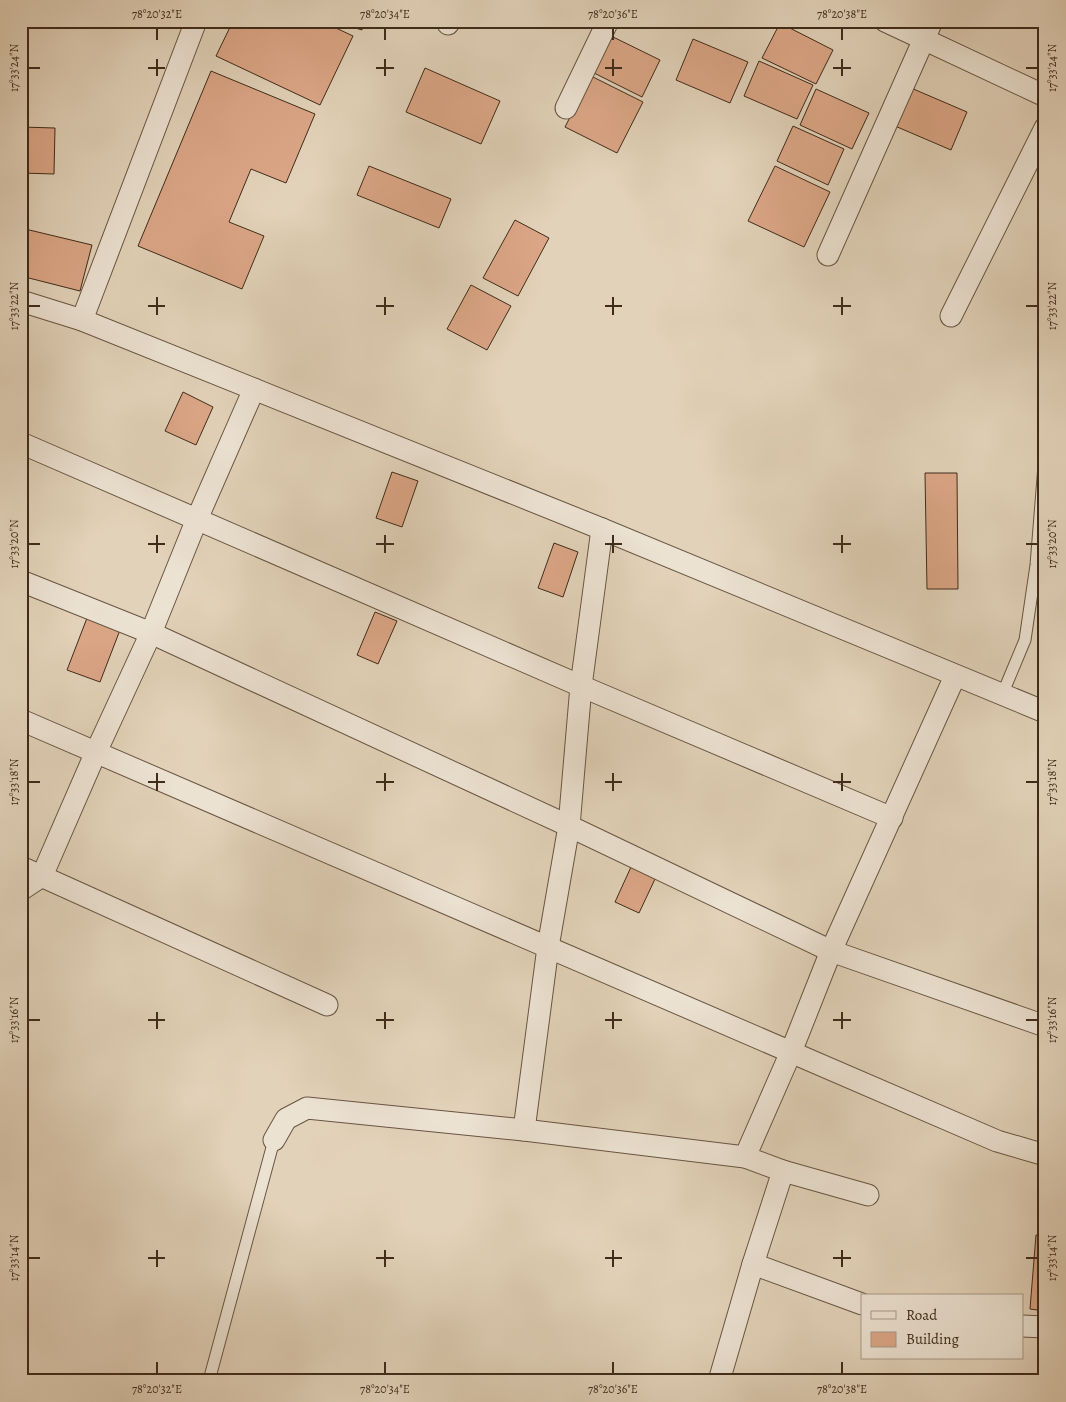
<svg xmlns="http://www.w3.org/2000/svg" width="1066" height="1402" font-family="Alegreya,serif">
<style>
.building{fill:#dba686;stroke:#3f2b1a}
.lines{fill:none;stroke-linecap:round;stroke-linejoin:round}
.lane-casing{stroke:#685542;stroke-width:13}
.street-casing{stroke:#685542;stroke-width:23}
.lane{stroke:#ece2d2;stroke-width:11}
.street{stroke:#ece2d2;stroke-width:21}
.ticks{fill:none;stroke:#3f2b1a;stroke-width:2}
.neatline{fill:none;stroke:#3f2b1a;stroke-width:2}
.ticks-label{font-size:12px;text-anchor:middle;fill:#3f2b1a}
</style>
<rect width="100%" height="100%" fill="#e2d2b9"/>
<filter id="stains"><feTurbulence type="fractalNoise" baseFrequency=".004" numOctaves="4"/><feColorMatrix values="0 0 0 0 .2 0 0 0 0 .09 0 0 0 0 .02 0 0 0 .5 -.17"/></filter>
<radialGradient id="worn" r=".72"><stop offset=".6" stop-color="#630" stop-opacity="0"/><stop offset="1" stop-color="#630" stop-opacity=".3"/></radialGradient>
<g class="building">
<polygon points="233,21 321,21 353,36 320,105 216,56"/>
<polygon points="332,21 364,21 362,30"/>
<polygon points="780,23 833,50 816,84 762,58"/>
<polygon points="607,34 660,60 642,97 588,70"/>
<polygon points="693,39 748,62 730,103 676,80"/>
<polygon points="759,61 813,85 797,119 744,96"/>
<polygon points="425,68 500,101 481,144 406,112"/>
<polygon points="211,71 315,114 286,183 251,169 229,222 264,236 242,289 138,246"/>
<polygon points="591,76 643,102 617,153 565,127"/>
<polygon points="911,88 967,112 951,150 895,126"/>
<polygon points="816,89 869,113 852,149 800,125"/>
<polygon points="793,126 844,149 828,185 777,161"/>
<polygon points="21,127 55,128 54,174 21,173"/>
<polygon points="369,166 451,199 439,228 357,195"/>
<polygon points="775,166 830,192 804,247 748,221"/>
<polygon points="515,220 549,238 518,296 483,278"/>
<polygon points="21,228 92,245 80,291 21,276"/>
<polygon points="471,285 511,306 487,350 447,329"/>
<polygon points="183,392 213,407 196,445 165,431"/>
<polygon points="392,472 418,481 402,527 376,518"/>
<polygon points="925,473 957,473 958,589 927,589"/>
<polygon points="554,543 578,552 563,597 538,588"/>
<polygon points="375,612 397,621 378,664 357,655"/>
<polygon points="87,618 120,630 100,682 67,670"/>
<polygon points="631,867 655,879 639,913 615,902"/>
<polygon points="1036,1235 1045,1236 1045,1311 1030,1309"/>
</g>
<g class="lines">
<defs>
<g id="lane">
<polyline points="1002,695 1025,640 1036,565 1045,453"/>
<polyline points="207,1381 210,1377 274,1140"/>
</g>
<g id="street">
<polyline points="885,21 1045,96"/>
<polyline points="448,24 450,21"/>
<polyline points="566,108 608,21"/>
<polyline points="828,255 932,21"/>
<polyline points="21,301 82,320 602,529 1045,712"/>
<polyline points="951,316 1045,128"/>
<polyline points="82,320 196,21"/>
<polyline points="21,443 581,686 892,818"/>
<polyline points="21,581 151,633 569,826 831,951 1045,1026"/>
<polyline points="21,720 997,1141 1045,1155"/>
<polyline points="21,867 327,1005"/>
<polyline points="21,890 42,876 96,752 151,633 197,519 254,389"/>
<polyline points="524,1130 548,947 569,826 581,686 602,529"/>
<polyline points="274,1140 286,1119 307,1108 524,1130 745,1157 783,1171 868,1195"/>
<polyline points="745,1157 791,1052 831,951 955,676"/>
<polyline points="753,1264 862,1304"/>
<polyline points="1022,1326 1045,1327"/>
<polyline points="719,1381 753,1264 783,1171"/>
</g>
</defs>
<use href="#lane" class="lane-casing"/>
<use href="#street" class="street-casing"/>
<use href="#lane" class="lane"/>
<use href="#street" class="street"/>
</g>
<path class="ticks" d="M 157,28 L 157,40M 385,28 L 385,40M 613,28 L 613,40M 842,28 L 842,40M 157,59 L 157,76M 385,59 L 385,76M 613,59 L 613,76M 842,59 L 842,76M 28,68 L 40,68M 148,68 L 165,68M 376,68 L 394,68M 605,68 L 622,68M 833,68 L 851,68M 1026,68 L 1038,68M 157,297 L 157,315M 385,297 L 385,315M 613,297 L 613,315M 842,297 L 842,315M 28,306 L 40,306M 148,306 L 165,306M 376,306 L 394,306M 605,306 L 622,306M 833,306 L 851,306M 1026,306 L 1038,306M 157,535 L 157,553M 385,535 L 385,553M 613,535 L 613,553M 842,535 L 842,553M 28,544 L 40,544M 148,544 L 165,544M 376,544 L 394,544M 605,544 L 622,544M 833,544 L 851,544M 1026,544 L 1038,544M 157,773 L 157,791M 385,773 L 385,791M 613,773 L 613,791M 842,773 L 842,791M 28,782 L 40,782M 148,782 L 165,782M 376,782 L 394,782M 605,782 L 622,782M 833,782 L 851,782M 1026,782 L 1038,782M 157,1012 L 157,1029M 385,1012 L 385,1029M 613,1012 L 613,1029M 842,1012 L 842,1029M 28,1020 L 40,1020M 148,1020 L 165,1020M 376,1020 L 394,1020M 605,1020 L 622,1020M 833,1020 L 851,1020M 1026,1020 L 1038,1020M 157,1250 L 157,1267M 385,1250 L 385,1267M 613,1250 L 613,1267M 842,1250 L 842,1267M 28,1258 L 40,1258M 148,1258 L 165,1258M 376,1258 L 394,1258M 605,1258 L 622,1258M 833,1258 L 851,1258M 1026,1258 L 1038,1258M 157,1362 L 157,1374M 385,1362 L 385,1374M 613,1362 L 613,1374M 842,1362 L 842,1374"/>
<rect width="1066" height="1402" fill="none" stroke="#e2d2b9" stroke-width="55"/>
<rect x="861" y="1294" width="162" height="65" fill="#ece2d2" stroke="#a79988"/>
<rect x="871" y="1311" width="25" height="8" fill="#ece2d2" stroke="#a79988"/>
<text x="906" y="1320" font-size="15" fill="#3f2b1a">Road</text>
<rect x="871" y="1332" width="25" height="15" fill="#dba686" stroke="#a79988"/>
<text x="906" y="1344" font-size="15" fill="#3f2b1a">Building</text>
<rect x="28" y="28" width="1010" height="1346" class="neatline"/>
<g class="ticks-label">
<text x="157" y="18">78°20'32"E</text>
<text x="385" y="18">78°20'34"E</text>
<text x="613" y="18">78°20'36"E</text>
<text x="842" y="18">78°20'38"E</text>
<text transform="translate(14 68) rotate(-90)" y="4">17°33'24"N</text>
<text transform="translate(1052 68) rotate(-90)" y="4">17°33'24"N</text>
<text transform="translate(14 306) rotate(-90)" y="4">17°33'22"N</text>
<text transform="translate(1052 306) rotate(-90)" y="4">17°33'22"N</text>
<text transform="translate(14 544) rotate(-90)" y="4">17°33'20"N</text>
<text transform="translate(1052 544) rotate(-90)" y="4">17°33'20"N</text>
<text transform="translate(14 782) rotate(-90)" y="4">17°33'18"N</text>
<text transform="translate(1052 782) rotate(-90)" y="4">17°33'18"N</text>
<text transform="translate(14 1020) rotate(-90)" y="4">17°33'16"N</text>
<text transform="translate(1052 1020) rotate(-90)" y="4">17°33'16"N</text>
<text transform="translate(14 1258) rotate(-90)" y="4">17°33'14"N</text>
<text transform="translate(1052 1258) rotate(-90)" y="4">17°33'14"N</text>
<text x="157" y="1393">78°20'32"E</text>
<text x="385" y="1393">78°20'34"E</text>
<text x="613" y="1393">78°20'36"E</text>
<text x="842" y="1393">78°20'38"E</text>
</g>
<rect width="100%" height="100%" filter="url(#stains)"/>
<rect width="100%" height="100%" fill="url(#worn)"/>
</svg>
